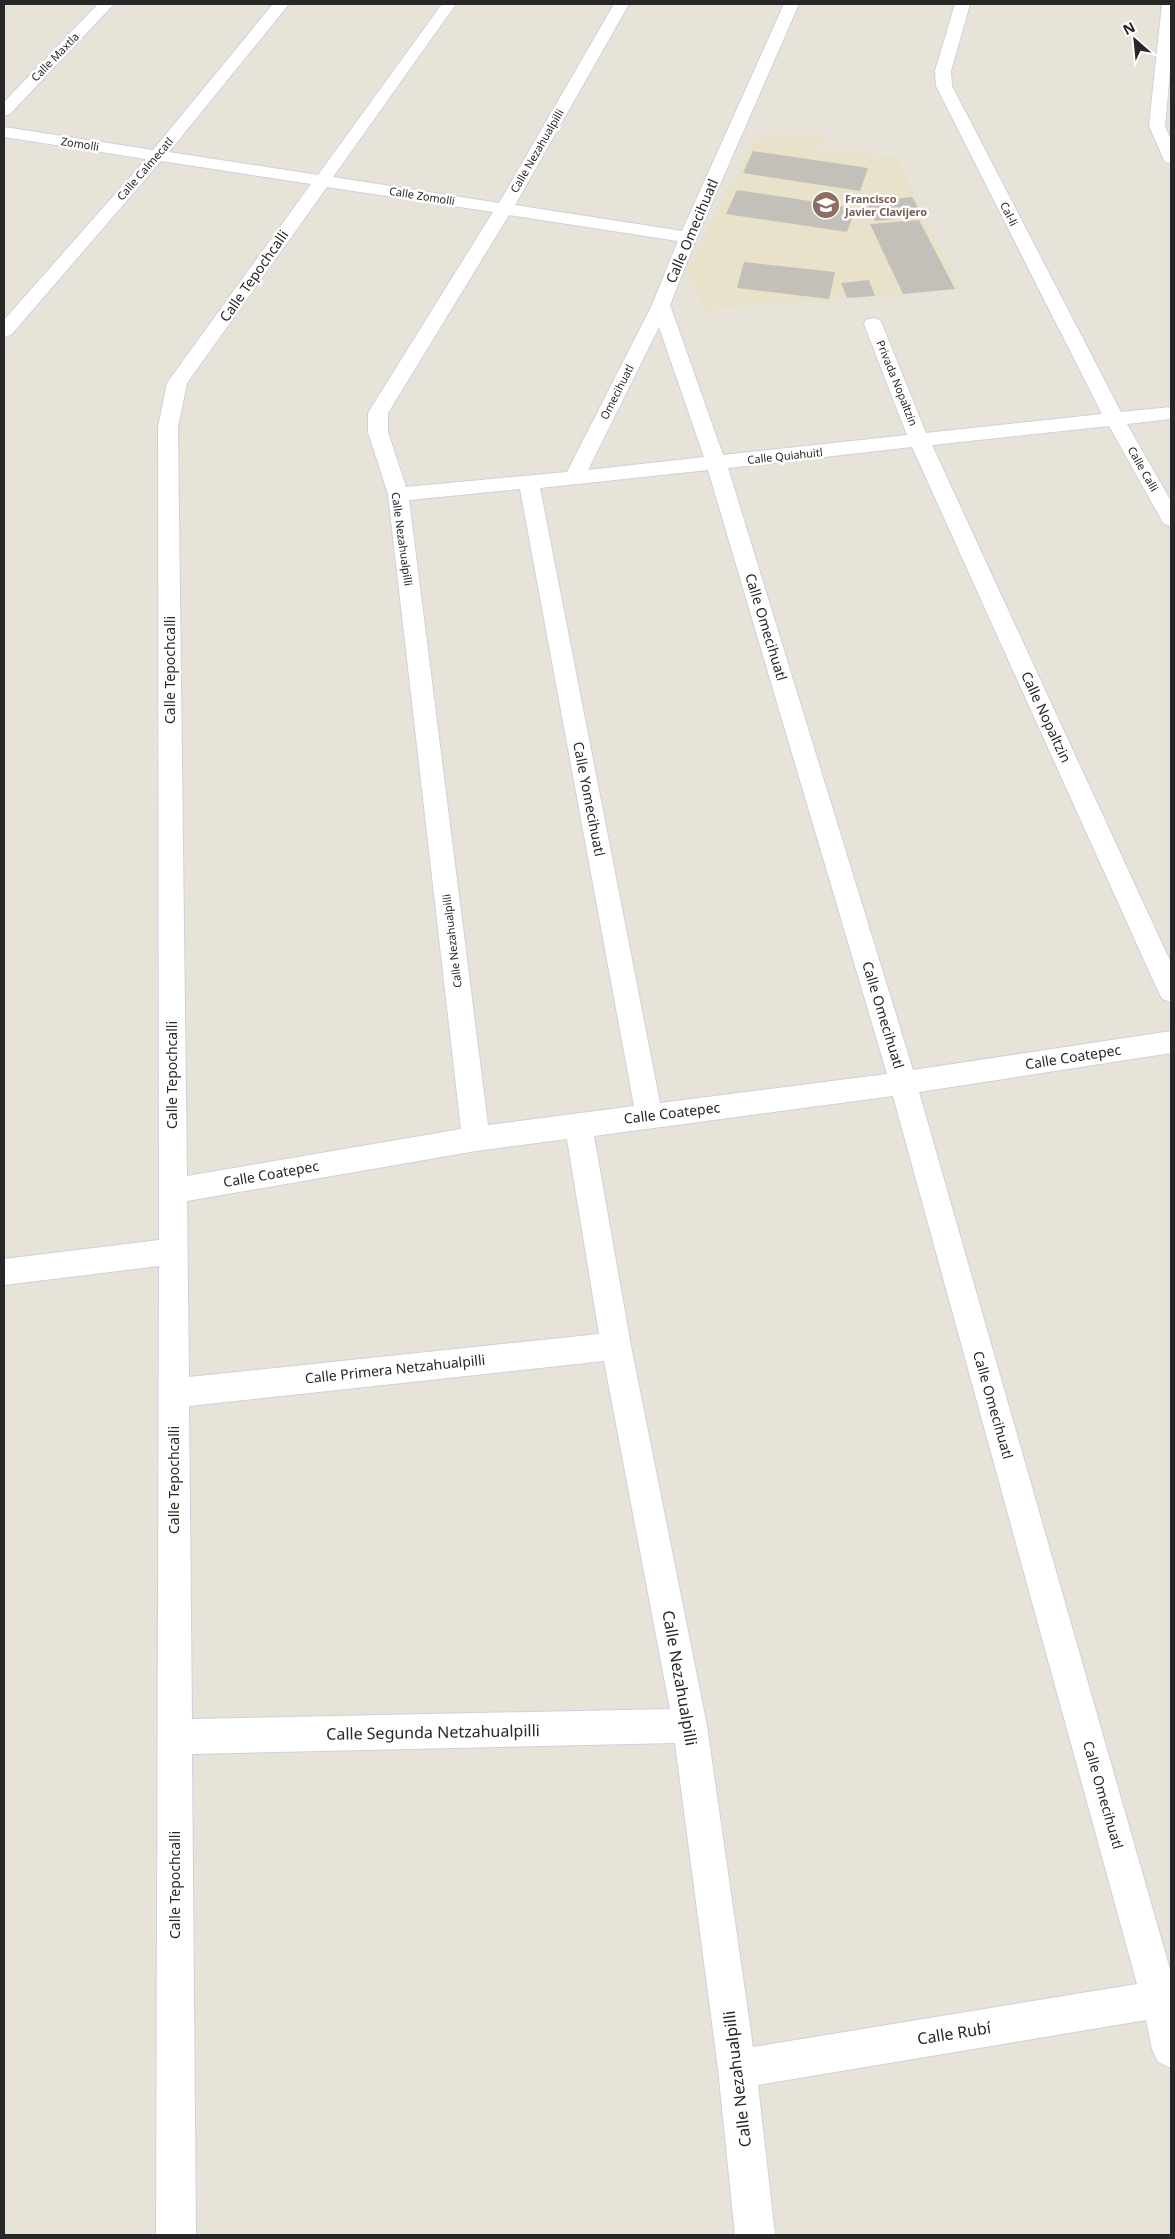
<svg xmlns="http://www.w3.org/2000/svg" width="1175" height="2239" font-family="'Noto Sans',sans-serif">
<style>
.education{fill:#e9e2ca}
.building{fill:#c3c0b9}
.lines{fill:none;stroke-linecap:round;stroke-linejoin:round}
.minor-casing{stroke:#cfd0df;stroke-width:2}
.minor{fill:#fff;fill-rule:evenodd}
.labels{text-anchor:middle;stroke-width:5;stroke-linejoin:round;paint-order:stroke}
.far-street-label{font-size:11px;fill:#272727;stroke:#fff}
.far-education-label{font-size:11px;font-weight:bold;fill:#785e54;stroke:#fff;text-anchor:start}
.street-label{font-size:14px;fill:#272727;stroke:#fff}
.near-street-label{font-size:16px;fill:#272727;stroke:#fff}
</style>
<rect width="100%" height="100%" fill="#e8e3d9"/>
<polygon class="education" points="827,136 816,152 896,156 960,289 705,310 687,269 757,137"/>
<g class="building">
<polygon points="753,151 868,168 860,191 743,173"/>
<polygon points="737,190 856,208 847,232 726,214"/>
<polygon points="912,197 923,216 875,221 865,202"/>
<polygon points="919,220 955,289 903,294 870,224"/>
<polygon points="744,262 835,272 829,299 737,288"/>
<polygon points="869,280 875,296 847,298 841,283"/>
</g>
<g class="lines">
<defs>
<g id="minor">
<polygon points="98,4 114,4 10,114 4,116 4,102"/>
<path d="M 273,4 L 289,4 L 169,152 L 318,175 L 442,4 L 456,4 L 333,177 L 499,203 L 614,4 L 629,4 L 515,205 L 682,231 L 784,4 L 799,4 L 697,237 L 670,305 L 723,455 L 907,435 L 864,324 L 866,320 L 873,318 L 880,320 L 882,324 L 926,433 L 1102,414 L 936,86 L 935,71 L 955,4 L 970,4 L 951,71 L 952,86 L 1121,412 L 1171,407 L 1171,419 L 1127,424 L 1171,501 L 1171,526 L 1164,524 L 1161,519 L 1109,426 L 932,445 L 1171,963 L 1171,1002 L 1162,999 L 1158,991 L 912,447 L 728,468 L 913,1070 L 1171,1031 L 1171,1053 L 919,1092 L 1171,1973 L 1171,2068 L 1158,2062 L 1152,2049 L 1146,2020 L 758,2085 L 775,2235 L 735,2235 L 718,2069 L 675,1743 L 192,1754 L 196,2235 L 156,2235 L 159,1266 L 4,1285 L 4,1259 L 159,1240 L 158,427 L 167,383 L 311,184 L 161,161 L 11,335 L 4,337 L 4,320 L 146,159 L 4,137 L 4,127 L 153,150 ZM 327,187 L 493,212 L 368,413 L 368,432 L 388,494 L 461,1129 L 187,1176 L 178,427 L 187,383 ZM 509,215 L 678,241 L 652,305 L 567,472 L 406,487 L 388,432 L 388,413 ZM 659,327 L 704,457 L 588,470 ZM 708,470 L 887,1074 L 660,1103 L 540,488 ZM 520,489 L 634,1106 L 488,1125 L 409,500 ZM 893,1096 L 1137,1984 L 753,2047 L 707,1726 L 631,1346 L 594,1136 ZM 567,1139 L 599,1334 L 189,1377 L 187,1201 L 476,1151 ZM 604,1361 L 670,1709 L 192,1719 L 189,1406 Z"/>
<polygon points="1162,4 1171,4 1171,61 1165,126 1171,140 1171,163 1165,162 1163,158 1149,126"/>
</g>
</defs>
<use href="#minor" class="minor-casing"/>
<use href="#minor" class="minor"/>
</g>
<defs>
<symbol id="school-disc" viewBox="-11 -11 22 22"><circle r="9.5" fill="#8d6e63" stroke="#fff"/><path d="M0-5L7-2L0 1L-7-2ZM-4 1L0 2.5L4 1V4Q0 6-4 4Z" fill="#fff"/></symbol>
</defs>
<g fill-rule="evenodd">
<use href="#school-disc" x="810" y="189" width="32" height="32"/>
</g>
<g class="labels">
<g class="far-street-label">
<text transform="translate(55 57) rotate(-46)" y="4">Calle Maxtla</text>
<text transform="translate(80 144) rotate(9)" y="4">Zomolli</text>
<text transform="translate(537 151) rotate(-60)" y="4">Calle Nezahualpilli</text>
<text transform="translate(145 169) rotate(-49)" y="4">Calle Calmecatl</text>
<text transform="translate(422 196) rotate(9)" y="4">Calle Zomolli</text>
<text transform="translate(1009 214) rotate(63)" y="4">Cal-li</text>
<text transform="translate(897 383) rotate(68)" y="4">Privada Nopaltzin</text>
<text transform="translate(617 392) rotate(-63)" y="4">Omecihuatl</text>
<text transform="translate(785 456) rotate(-6)" y="4">Calle Quiahuitl</text>
<text transform="translate(1143 469) rotate(60)" y="4">Calle Calli</text>
<text transform="translate(402 539) rotate(82)" y="4">Calle Nezahualpilli</text>
<text transform="translate(452 941) rotate(-97)" y="4">Calle Nezahualpilli</text>
</g>
<g class="far-education-label">
<text x="845" y="203">Francisco<tspan x="845" dy="13">Javier Clavijero</tspan></text>
</g>
<g class="street-label">
<text transform="translate(692 231) rotate(-67)" y="5">Calle Omecihuatl</text>
<text transform="translate(254 276) rotate(-55)" y="5">Calle Tepochcalli</text>
<text transform="translate(766 627) rotate(73)" y="5">Calle Omecihuatl</text>
<text transform="translate(170 670) rotate(-90)" y="5">Calle Tepochcalli</text>
<text transform="translate(1046 717) rotate(65)" y="5">Calle Nopaltzin</text>
<text transform="translate(589 799) rotate(79)" y="5">Calle Yomecihuatl</text>
<text transform="translate(883 1015) rotate(73)" y="5">Calle Omecihuatl</text>
<text transform="translate(1073 1057) rotate(-9)" y="5">Calle Coatepec</text>
<text transform="translate(172 1075) rotate(-90)" y="5">Calle Tepochcalli</text>
<text transform="translate(672 1113) rotate(-7)" y="5">Calle Coatepec</text>
<text transform="translate(271 1174) rotate(-10)" y="5">Calle Coatepec</text>
<text transform="translate(395 1369) rotate(-6)" y="5">Calle Primera Netzahualpilli</text>
<text transform="translate(993 1405) rotate(74)" y="5">Calle Omecihuatl</text>
<text transform="translate(174 1480) rotate(-90)" y="5">Calle Tepochcalli</text>
<text transform="translate(1103 1795) rotate(74)" y="5">Calle Omecihuatl</text>
<text transform="translate(175 1885) rotate(-90)" y="5">Calle Tepochcalli</text>
</g>
<g class="near-street-label">
<text transform="translate(680 1678) rotate(80)" y="6">Calle Nezahualpilli</text>
<text transform="translate(433 1732) rotate(-1)" y="6">Calle Segunda Netzahualpilli</text>
<text transform="translate(954 2033) rotate(-9)" y="6">Calle Rubí</text>
<text transform="translate(737 2079) rotate(-97)" y="6">Calle Nezahualpilli</text>
</g>
</g>
<rect width="1175" height="2239" fill="none" stroke="#272727" stroke-width="10"/>
<g transform="translate(1135 40) rotate(333)" stroke="#ffffff" stroke-width="4" paint-order="stroke">
<path d="M0-4L9 19L0 12L-9 19Z" fill="#272727"/>
<text y="-8" font-size="14" font-weight="bold" text-anchor="middle" fill="#272727">N</text>
</g>
</svg>
